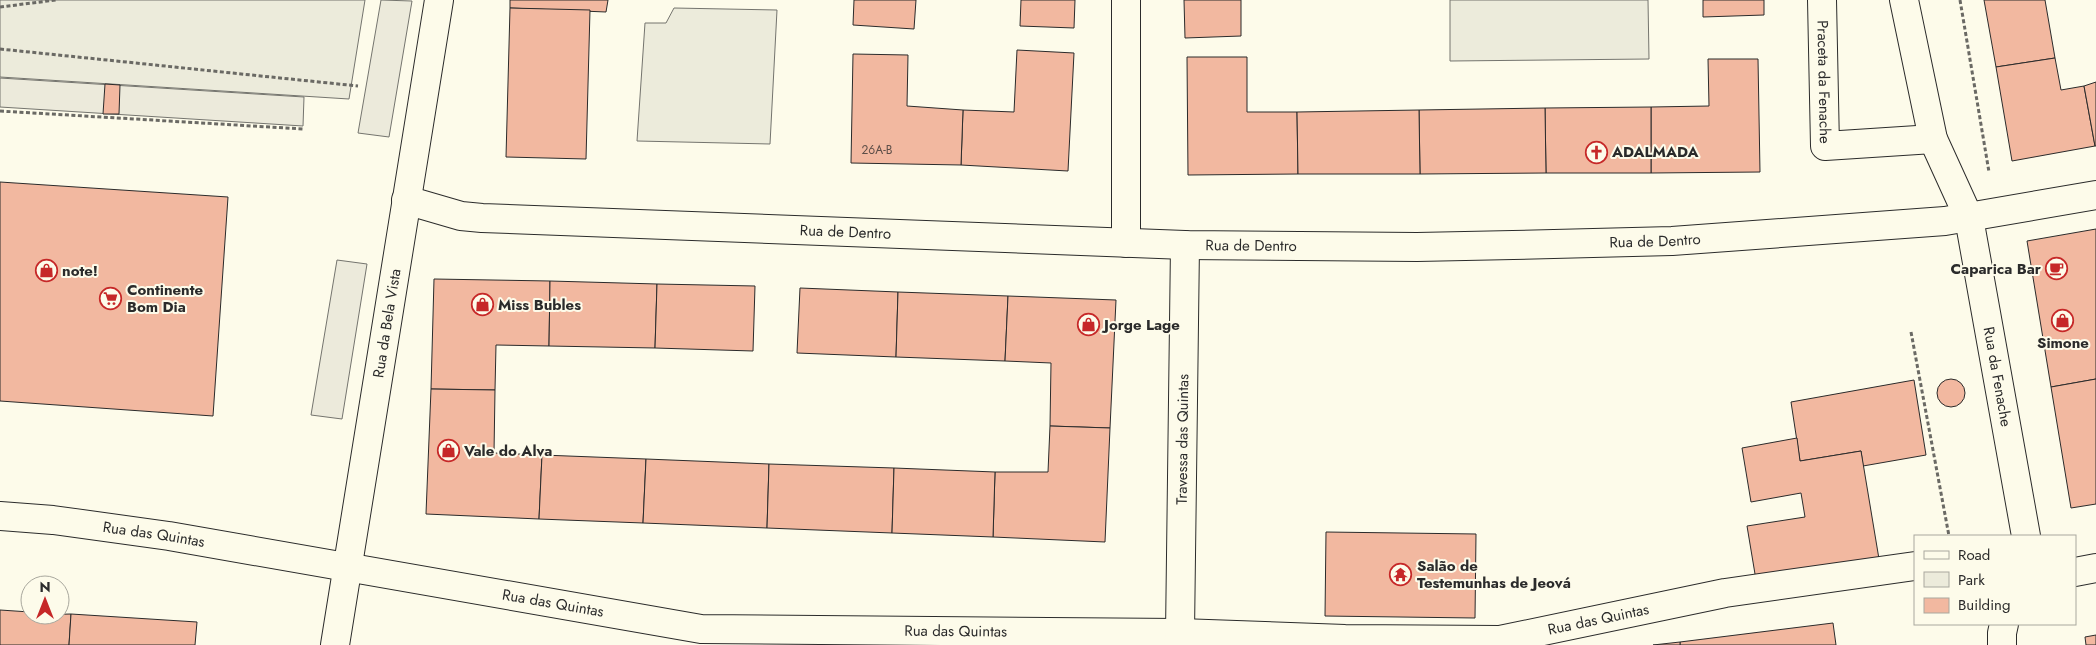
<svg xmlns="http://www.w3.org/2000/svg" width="2096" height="645" font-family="Jost,sans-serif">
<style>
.green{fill:#ecebdb;stroke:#74746e}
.parking{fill:#eceadb;stroke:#74746e}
.building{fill:#f2b8a0;stroke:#2b2b2b}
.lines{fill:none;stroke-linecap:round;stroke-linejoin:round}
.street-casing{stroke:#2b2b2b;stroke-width:30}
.path{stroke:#6a6964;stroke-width:3;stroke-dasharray:4 2.5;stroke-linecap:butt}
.street{stroke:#fdfbea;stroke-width:28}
.labels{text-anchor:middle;stroke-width:4;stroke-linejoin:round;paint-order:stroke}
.number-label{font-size:12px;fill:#5d4e48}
.street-label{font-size:15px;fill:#2b2b2b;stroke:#fdfbea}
.poi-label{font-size:15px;font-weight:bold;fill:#2b2b2b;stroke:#fdfbea;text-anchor:start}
</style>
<rect width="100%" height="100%" fill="#fdfbea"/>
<g class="green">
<polygon points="0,0 365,0 349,99 0,77"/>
<polygon points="1450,0 1648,0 1649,59 1450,61"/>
<polygon points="674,8 777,10 770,144 637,141 645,23 666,23"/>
</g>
<g class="parking">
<polygon points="381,0 412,1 389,137 358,133"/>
<polygon points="0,78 304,97 303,126 0,107"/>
<polygon points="337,260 367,264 342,419 311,415"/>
</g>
<g class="building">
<polygon points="510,0 608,0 606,12 510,8"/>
<polygon points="854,0 916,0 914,29 853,25"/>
<polygon points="1021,0 1075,0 1074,28 1020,26"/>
<polygon points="1184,0 1241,0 1241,36 1185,38"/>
<polygon points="1703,0 1764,0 1764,15 1703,17"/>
<polygon points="1984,0 2045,0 2055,58 1996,67"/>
<polygon points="510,8 590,10 586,159 506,157"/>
<polygon points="1017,50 1074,53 1068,171 961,165 963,110 1014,112"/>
<polygon points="853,54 908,55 907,106 963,110 961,165 851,163"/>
<polygon points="1187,57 1247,57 1247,112 1297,112 1298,174 1188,175"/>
<polygon points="2055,58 2061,90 2084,86 2095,146 2012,161 1996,67"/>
<polygon points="1708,59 1758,59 1760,172 1651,173 1651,107 1709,106"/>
<polygon points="2096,82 2096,146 2095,146 2084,86"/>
<polygon points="105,84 120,85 119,114 103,114"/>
<polygon points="1651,107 1651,173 1546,173 1545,108"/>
<polygon points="1545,108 1546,173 1420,174 1419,110"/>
<polygon points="1419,110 1420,174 1298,174 1297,112"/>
<polygon points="0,182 228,197 213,416 0,401"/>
<polygon points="2096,229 2096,379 2051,387 2027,241"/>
<polygon points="434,279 550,281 549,346 496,345 495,390 431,389"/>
<polygon points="550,281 657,284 655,348 549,346"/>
<polygon points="657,284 755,286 753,351 655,348"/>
<polygon points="800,288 898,292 896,357 797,353"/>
<polygon points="898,292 1008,296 1005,361 896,357"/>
<polygon points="1008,296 1116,300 1110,428 1050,426 1051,363 1005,361"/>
<circle cx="1951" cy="393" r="14"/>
<polygon points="2096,379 2096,504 2071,508 2051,387"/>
<polygon points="1914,380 1926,455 1863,466 1861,451 1800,461 1791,402"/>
<polygon points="431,389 495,390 494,453 542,455 539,519 426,514"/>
<polygon points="1050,426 1110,428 1105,542 993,537 995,472 1048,472"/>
<polygon points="1797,438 1800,461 1861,451 1879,559 1756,580 1747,526 1805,517 1801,493 1751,502 1742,448"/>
<polygon points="542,455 646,459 643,523 539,519"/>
<polygon points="646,459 769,464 767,528 643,523"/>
<polygon points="769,464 894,468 892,533 767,528"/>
<polygon points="894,468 995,472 993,537 892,533"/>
<polygon points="1326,532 1476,534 1475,618 1325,616"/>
<polygon points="0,610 30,612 30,615 71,614 69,645 0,645"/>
<polygon points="71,614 197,622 195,645 69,645"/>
<polygon points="1833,623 1836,645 1680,645 1680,642"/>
<polygon points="2096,635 2096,645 2086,645 2085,637"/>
<polygon points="1680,642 1680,645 1653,645"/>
</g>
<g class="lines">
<defs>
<g id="street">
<polyline points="1126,0 1126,243"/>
<path id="s1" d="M 1822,0 L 1825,146 L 1933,139"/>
<path id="s2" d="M 1904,0 L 1933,139 L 1969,218 L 2026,536"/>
<path id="s3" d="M 406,200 L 461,216 L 482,218 L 1185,245 L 1417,247 L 1513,245 L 1672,241 L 1945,221 L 2096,195"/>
<path id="s4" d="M 0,516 L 53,520 L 169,536 L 701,629 L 1180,633 L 1345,639 L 1500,640 L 1725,593 L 1915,566"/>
<polyline points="2075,572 2096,568"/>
<path id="s5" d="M 335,645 L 439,0"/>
<path id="s6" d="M 1178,645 L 1180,633 L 1185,245"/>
<polyline points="2002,645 2002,633 2004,624"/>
</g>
</defs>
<use href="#street" class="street-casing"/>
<g class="path">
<polyline points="1960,0 1989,172"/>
<polyline points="0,7 56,0"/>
<polyline points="0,49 358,86"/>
<polyline points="0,111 303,129"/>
<polyline points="1911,332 1949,536"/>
</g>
<use href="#street" class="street"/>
</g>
<defs>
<symbol id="church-ring" viewBox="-11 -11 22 22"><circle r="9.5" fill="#fdfbea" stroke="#c62828" stroke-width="1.5"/><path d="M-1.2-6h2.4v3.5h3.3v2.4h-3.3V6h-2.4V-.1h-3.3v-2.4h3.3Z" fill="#c62828"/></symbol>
<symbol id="cafe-ring" viewBox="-11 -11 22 22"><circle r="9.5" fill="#fdfbea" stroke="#c62828" stroke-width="1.5"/><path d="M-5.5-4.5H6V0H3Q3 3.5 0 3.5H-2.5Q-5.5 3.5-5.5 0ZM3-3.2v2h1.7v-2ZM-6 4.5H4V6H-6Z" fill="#c62828"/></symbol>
<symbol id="shop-ring" viewBox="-11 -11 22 22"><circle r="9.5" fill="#fdfbea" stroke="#c62828" stroke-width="1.5"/><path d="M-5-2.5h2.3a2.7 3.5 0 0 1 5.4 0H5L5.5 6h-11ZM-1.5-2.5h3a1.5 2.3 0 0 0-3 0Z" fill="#c62828"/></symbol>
<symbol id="supermarket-ring" viewBox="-11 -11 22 22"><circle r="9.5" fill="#fdfbea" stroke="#c62828" stroke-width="1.5"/><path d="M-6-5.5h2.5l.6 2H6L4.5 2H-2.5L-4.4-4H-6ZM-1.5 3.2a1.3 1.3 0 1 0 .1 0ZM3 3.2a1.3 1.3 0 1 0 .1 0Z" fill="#c62828"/></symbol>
<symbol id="temple-ring" viewBox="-11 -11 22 22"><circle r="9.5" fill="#fdfbea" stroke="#c62828" stroke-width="1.5"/><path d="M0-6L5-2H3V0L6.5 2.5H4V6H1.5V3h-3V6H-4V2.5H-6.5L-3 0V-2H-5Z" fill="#c62828"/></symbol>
</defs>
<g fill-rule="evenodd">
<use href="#church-ring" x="1584" y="140" width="25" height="25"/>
<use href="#cafe-ring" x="2044" y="256" width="25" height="25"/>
<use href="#shop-ring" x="34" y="258" width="25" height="25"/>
<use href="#supermarket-ring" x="98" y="286" width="25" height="25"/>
<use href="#shop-ring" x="470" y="292" width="25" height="25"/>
<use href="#shop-ring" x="2050" y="308" width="25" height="25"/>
<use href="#shop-ring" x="1076" y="312" width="25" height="25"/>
<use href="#shop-ring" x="436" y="438" width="25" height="25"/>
<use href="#temple-ring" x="1388" y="562" width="25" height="25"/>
</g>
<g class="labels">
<g class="number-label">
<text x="877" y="154">26A-B</text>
</g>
<g class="street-label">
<text dy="5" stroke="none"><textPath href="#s1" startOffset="82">Praceta da Fenache</textPath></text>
<text dy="5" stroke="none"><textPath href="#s3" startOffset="442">Rua de Dentro</textPath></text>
<text dy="5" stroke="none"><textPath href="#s3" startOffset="1252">Rua de Dentro</textPath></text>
<text dy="5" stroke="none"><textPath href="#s3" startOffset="848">Rua de Dentro</textPath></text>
<text dy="5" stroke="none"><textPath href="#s5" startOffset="326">Rua da Bela Vista</textPath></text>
<text dy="5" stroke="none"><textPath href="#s2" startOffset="390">Rua da Fenache</textPath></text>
<text dy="5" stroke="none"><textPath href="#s6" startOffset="206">Travessa das Quintas</textPath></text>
<text dy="5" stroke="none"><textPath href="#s4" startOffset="155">Rua das Quintas</textPath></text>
<text dy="5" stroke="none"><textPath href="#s4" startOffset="560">Rua das Quintas</textPath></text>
<text dy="5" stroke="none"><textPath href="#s4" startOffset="1610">Rua das Quintas</textPath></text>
<text dy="5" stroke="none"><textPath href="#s4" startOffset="965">Rua das Quintas</textPath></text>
</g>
<g class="poi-label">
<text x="1612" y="157">ADALMADA</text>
<text x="2041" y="274" text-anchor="end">Caparica Bar</text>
<text x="62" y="276">note!</text>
<text x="127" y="295">Continente<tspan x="127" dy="17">Bom Dia</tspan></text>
<text x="498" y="310">Miss Bubles</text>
<text x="1104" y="330">Jorge Lage</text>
<text x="2063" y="348" text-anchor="middle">Simone</text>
<text x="464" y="456">Vale do Alva</text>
<text x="1417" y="571">Salão de<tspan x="1417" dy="17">Testemunhas de Jeová</tspan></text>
</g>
</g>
<rect x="1914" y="535" width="162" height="90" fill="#fdfbea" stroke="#a9a89e"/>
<rect x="1924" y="551" width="25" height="8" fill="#fdfbea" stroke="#a9a89e"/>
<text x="1958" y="560" font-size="15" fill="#2b2b2b">Road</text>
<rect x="1924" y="572" width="25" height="15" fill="#ecebdb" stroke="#a9a89e"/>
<text x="1958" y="585" font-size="15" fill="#2b2b2b">Park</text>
<rect x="1924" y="598" width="25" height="15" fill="#f2b8a0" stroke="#a9a89e"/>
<text x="1958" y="610" font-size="15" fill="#2b2b2b">Building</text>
<g transform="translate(45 600)"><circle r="24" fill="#fdfbea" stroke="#a9a89e"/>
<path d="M0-4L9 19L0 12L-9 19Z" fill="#c62828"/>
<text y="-8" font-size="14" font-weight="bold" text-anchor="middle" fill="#2b2b2b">N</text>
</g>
</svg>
